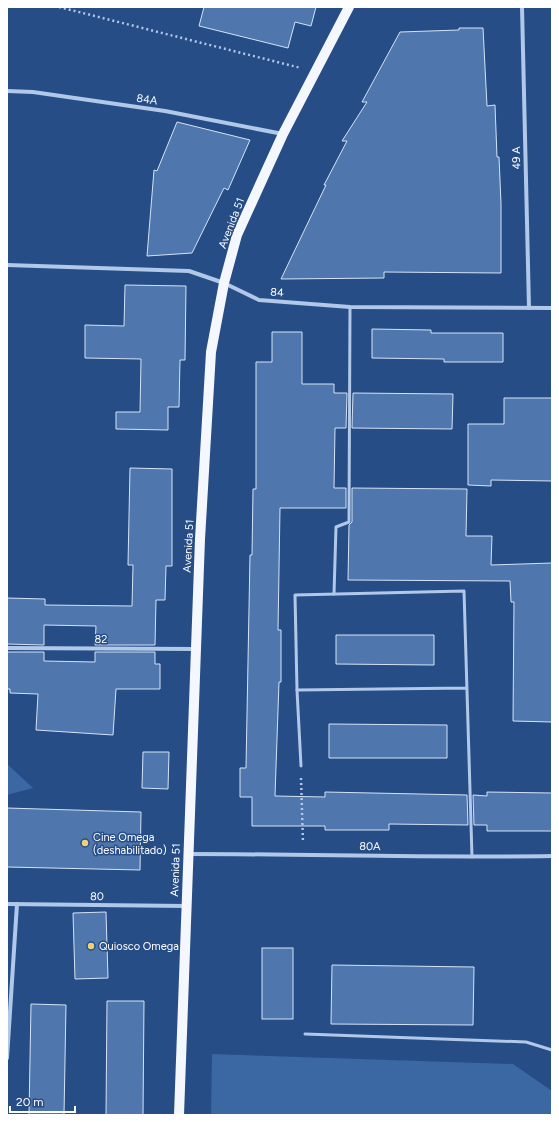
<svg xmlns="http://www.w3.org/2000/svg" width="559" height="1122" font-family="Figtree,sans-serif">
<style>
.green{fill:#3b67a3}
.building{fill:#4f77ae;stroke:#d5e3f6}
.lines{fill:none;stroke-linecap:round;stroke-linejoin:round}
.path{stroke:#b1c8e8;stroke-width:2.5;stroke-dasharray:2 3;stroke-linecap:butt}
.lane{stroke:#b1c8e8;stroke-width:3}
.street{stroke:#b1c8e8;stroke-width:4}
.primary{stroke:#f4f7fe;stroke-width:10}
.poi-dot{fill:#f1d176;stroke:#264d86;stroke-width:1.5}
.labels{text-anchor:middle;stroke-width:3;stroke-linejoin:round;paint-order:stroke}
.street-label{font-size:11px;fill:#fff;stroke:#264d86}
.poi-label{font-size:11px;fill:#fff;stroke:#264d86;text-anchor:start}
</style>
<rect width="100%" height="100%" fill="#264d86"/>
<g class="green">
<polygon points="7,764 33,788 7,795"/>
<polygon points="212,1054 513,1064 552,1091 552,1115 211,1115"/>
</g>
<g class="building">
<polygon points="204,7 316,7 311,26 295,22 288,48 199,26"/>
<polygon points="459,28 483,28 487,106 495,105 497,157 499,157 501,204 501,273 384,272 384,278 281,279 326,185 324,185 347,141 342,141 367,102 362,102 400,32 459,30"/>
<polygon points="177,122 250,140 228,190 224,188 192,253 147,256 154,170 157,171"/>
<polygon points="125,285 186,286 185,360 180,360 179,407 168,407 168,430 116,429 116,412 140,412 141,359 85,358 85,325 124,326"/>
<polygon points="372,329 431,330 431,333 503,333 503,362 444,362 444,359 372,358"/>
<polygon points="272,332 302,332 302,384 334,384 334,393 347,393 346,428 335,428 334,488 346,488 346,508 280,508 278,630 281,630 281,682 279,682 275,796 325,797 325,792 467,795 468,825 389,824 389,830 325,830 325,826 252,826 252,797 240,797 240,768 246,768 250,555 252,555 253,489 256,489 256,362 272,362"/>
<polygon points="353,393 453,394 452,429 352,428"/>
<polygon points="504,398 552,398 552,481 491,480 491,486 468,485 468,424 504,424"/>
<polygon points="130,468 172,469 172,566 166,566 165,600 156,600 155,645 95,645 96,626 44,625 44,645 7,644 7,598 45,599 45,605 132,606 133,565 128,565"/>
<polygon points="352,488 467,489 466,536 492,536 491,565 552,563 552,722 513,721 514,602 511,602 510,581 348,580 349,525 352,522"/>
<polygon points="336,635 434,635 434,665 336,664"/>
<polygon points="7,652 44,652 44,661 95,662 95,652 155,652 155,664 160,664 160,689 116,689 113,735 36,730 38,694 10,693 10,689 7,689"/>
<polygon points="329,724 447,725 447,758 329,758"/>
<polygon points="143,752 169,752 168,789 142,788"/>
<polygon points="487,792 552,793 552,831 487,831 487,825 474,825 473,795 487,796"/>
<polygon points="7,808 141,812 140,870 7,867"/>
<polygon points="106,912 108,978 75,979 73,913"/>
<rect x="262" y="948" width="31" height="71"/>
<polygon points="332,965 474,967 473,1025 331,1024"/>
<polygon points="107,1001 144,1001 143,1115 106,1115"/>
<polygon points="31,1004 66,1005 64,1115 29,1115"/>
</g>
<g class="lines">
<g class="path">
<polyline points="59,7 301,68"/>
<polyline points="301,778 303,843"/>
</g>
<g class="lane">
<polyline points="334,594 336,527 349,522 350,307"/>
<polyline points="467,688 297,690 295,595 464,591 472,857"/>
<polyline points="297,690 301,766"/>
<polyline points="305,1034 526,1042 552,1050"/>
</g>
<g class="street">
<polyline points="522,7 529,308"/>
<polyline points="7,91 33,92 165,111 283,134"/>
<polyline points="7,265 189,271 224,283 259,300 350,307 552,308"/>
<polyline points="7,648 195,649"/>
<path d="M 188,854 C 310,854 431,858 552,856"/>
<polyline points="7,904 186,906"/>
<polyline points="7,1058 17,904"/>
</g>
<polyline class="primary" points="179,1115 200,539 211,352 224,283 237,235 283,134 349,7"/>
</g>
<g class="poi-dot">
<circle cx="85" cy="843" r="4"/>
<circle cx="91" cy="946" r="4"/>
</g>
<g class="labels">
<g class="street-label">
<text transform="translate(147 99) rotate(8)" y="4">84A</text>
<text transform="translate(516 158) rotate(-91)" y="4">49 A</text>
<text transform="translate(231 223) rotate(-69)" y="4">Avenida 51</text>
<text transform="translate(277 292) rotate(4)" y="4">84</text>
<text transform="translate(188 546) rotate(-87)" y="4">Avenida 51</text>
<text x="101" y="643">82</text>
<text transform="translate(370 846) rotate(1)" y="4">80A</text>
<text transform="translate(175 870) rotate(-88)" y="4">Avenida 51</text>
<text transform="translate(97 896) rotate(1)" y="4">80</text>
</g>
<g class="poi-label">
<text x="93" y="841">Cine Omega<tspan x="93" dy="13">(deshabilitado)</tspan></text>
<text x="99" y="950">Quiosco Omega</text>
</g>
</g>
<rect width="559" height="1122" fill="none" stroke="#ffffff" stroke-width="16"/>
<path d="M10 1106v6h65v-6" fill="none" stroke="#ffffff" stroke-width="2"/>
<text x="16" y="1106" font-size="12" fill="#ffffff" stroke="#264d86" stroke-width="3" paint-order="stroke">20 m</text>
</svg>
